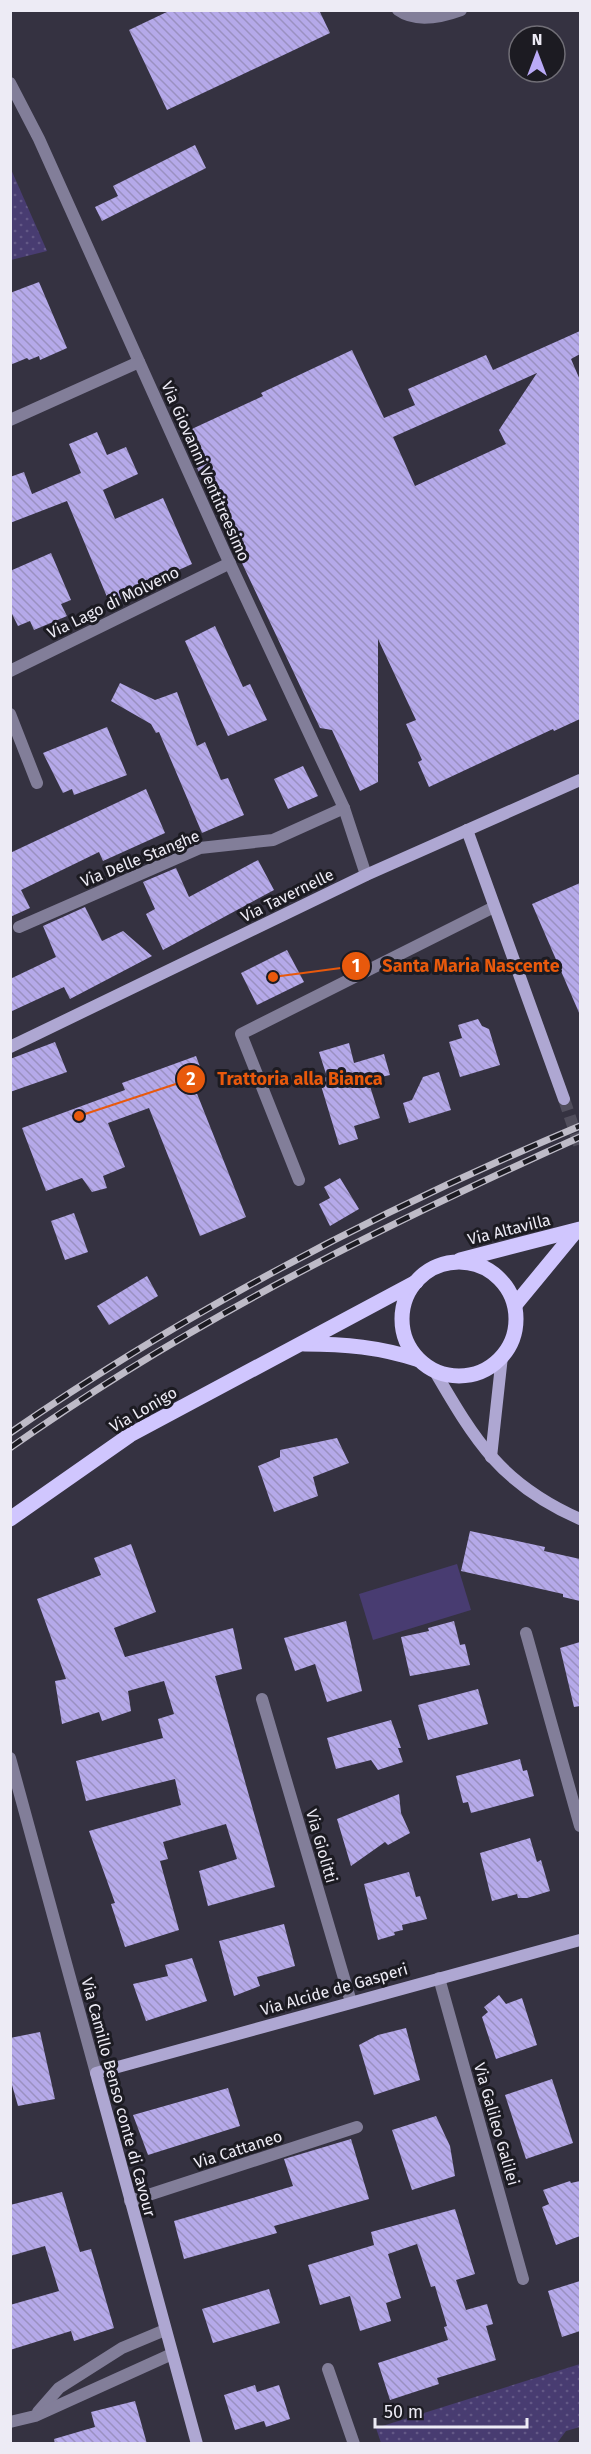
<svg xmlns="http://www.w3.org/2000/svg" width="591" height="2454" font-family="'Fira Sans',sans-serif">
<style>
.grass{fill:#483c71}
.park{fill:url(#park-dots)}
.building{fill:url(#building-back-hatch);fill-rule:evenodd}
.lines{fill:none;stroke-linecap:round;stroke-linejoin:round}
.secondary-tunnel{stroke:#514e5c;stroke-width:12;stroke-dasharray:12 6;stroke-linecap:butt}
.street{stroke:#827e99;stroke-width:12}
.secondary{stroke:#aea7d2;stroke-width:12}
.primary{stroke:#d0c6fe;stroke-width:15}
.rail-casing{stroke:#bebbc7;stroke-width:7}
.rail{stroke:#1c1b22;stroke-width:4.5;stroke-dasharray:14;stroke-linecap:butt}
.labels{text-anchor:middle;stroke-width:6;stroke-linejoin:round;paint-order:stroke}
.street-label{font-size:16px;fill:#edebf5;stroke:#1c1b22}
.leader{fill:none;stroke:#e8590c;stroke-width:2}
.callout-dot{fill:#e8590c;stroke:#1c1b22;stroke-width:2}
.mark-label{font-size:18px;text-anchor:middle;font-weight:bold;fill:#fff}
.callout-label{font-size:18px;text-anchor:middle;font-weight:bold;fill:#e8590c;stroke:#1c1b22;stroke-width:6;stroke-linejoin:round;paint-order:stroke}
</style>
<defs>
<pattern id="park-dots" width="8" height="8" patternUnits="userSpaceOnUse" patternTransform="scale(1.5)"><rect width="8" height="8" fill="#483c71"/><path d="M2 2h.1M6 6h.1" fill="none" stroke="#635886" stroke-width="1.8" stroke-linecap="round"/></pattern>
<pattern id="building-back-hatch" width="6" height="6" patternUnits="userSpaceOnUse" patternTransform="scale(1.5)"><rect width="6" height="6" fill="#b5a9e9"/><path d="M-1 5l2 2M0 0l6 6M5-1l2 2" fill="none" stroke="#9a90c1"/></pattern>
</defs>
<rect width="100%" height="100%" fill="#353241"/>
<polygon class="grass" points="457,1564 471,1610 373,1640 359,1594"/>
<g class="park">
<polygon points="10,167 47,251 11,260 10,260"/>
<polygon points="580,2364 580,2427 566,2431 557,2443 381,2443 376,2428"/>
</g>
<g class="building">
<polygon points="171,10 319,10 330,33 167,110 129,30"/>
<polygon points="195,145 206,168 102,221 95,207 118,196 113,186"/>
<polygon points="39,282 67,348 40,360 39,356 29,360 27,358 10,365 10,293"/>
<path d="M 580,331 L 580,354 L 571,359 L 580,380 L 580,719 L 554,731 L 553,729 L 429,787 L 418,762 L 422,760 L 406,724 L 416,720 L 378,639 L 378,782 L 360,791 L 332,730 L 320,728 L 181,434 L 263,396 L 261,393 L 352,350 L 384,418 L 415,405 L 408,389 L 486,355 L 493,370 ZM 537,373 L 499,430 L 506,444 L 415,486 L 393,437 Z"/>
<polygon points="97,432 107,455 126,447 138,474 103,490 115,519 163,498 192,564 141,587 142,590 110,604 67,501 10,523 10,477 24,472 32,494 81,473 69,444"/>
<polygon points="51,553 71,600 61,604 67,616 34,630 30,621 18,626 10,610 10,571"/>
<polygon points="215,626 243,687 250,684 267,720 228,736 185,641"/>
<polygon points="120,683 155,700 177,692 197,746 205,742 221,780 228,778 244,815 202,833 159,732 156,733 151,724 111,701"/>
<polygon points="107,727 127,775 74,795 72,789 63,793 43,753"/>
<polygon points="303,766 318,796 288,809 274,779"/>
<polygon points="146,789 165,833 103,861 99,852 21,890 30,908 10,917 10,853"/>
<polygon points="258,860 274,890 163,950 146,914 155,909 143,882 176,868 189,897"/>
<polygon points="580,883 580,1015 532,904"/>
<polygon points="85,907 102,941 123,931 152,956 70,999 64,987 10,1012 10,979 56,957 43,926"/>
<polygon points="287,950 304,982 257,1005 241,973"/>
<polygon points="478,1019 482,1026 489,1029 500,1065 460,1077 449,1042 462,1038 458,1025"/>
<polygon points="55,1042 67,1072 10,1092 10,1059"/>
<polygon points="349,1043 354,1063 384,1054 390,1075 368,1080 380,1118 354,1126 358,1139 339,1145 319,1079 327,1077 319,1052"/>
<polygon points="196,1056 202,1072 190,1076 246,1217 200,1236 149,1108 108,1123 125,1167 103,1176 107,1188 92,1192 82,1178 46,1191 22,1128 125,1090 122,1083"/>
<polygon points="439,1072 451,1110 409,1123 403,1103 412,1100 423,1077"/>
<polygon points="340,1178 359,1209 330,1226 319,1204 330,1198 324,1187"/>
<polygon points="74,1213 88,1252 65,1260 51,1221"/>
<polygon points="147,1276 158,1296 109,1325 97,1306"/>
<polygon points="337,1438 349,1463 313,1477 318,1496 274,1512 258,1466 280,1457 280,1450"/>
<polygon points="470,1531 545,1547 544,1551 580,1559 580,1601 563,1597 563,1594 461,1571"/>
<polygon points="131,1544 156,1612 114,1628 125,1657 233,1628 242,1669 215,1676 275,1887 208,1906 199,1871 237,1859 226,1824 163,1842 168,1859 160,1861 179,1930 125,1947 111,1904 115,1903 89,1831 181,1805 175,1779 86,1801 76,1761 163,1738 158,1719 174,1714 164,1681 128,1691 131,1711 102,1721 99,1712 62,1724 55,1681 66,1679 37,1599 101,1575 94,1558"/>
<polygon points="346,1621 362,1691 327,1702 315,1664 295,1671 284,1638"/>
<polygon points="454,1621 460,1645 465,1644 470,1665 410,1676 401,1637 429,1631 428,1628"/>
<polygon points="580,1642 580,1706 574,1707 560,1648"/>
<polygon points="478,1689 488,1724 428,1740 418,1705"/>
<polygon points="391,1720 401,1748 398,1748 403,1762 378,1770 371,1760 336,1769 327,1738"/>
<polygon points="520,1759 523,1771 527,1770 534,1796 471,1813 468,1802 463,1803 456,1776"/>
<polygon points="399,1794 401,1813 410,1833 388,1845 385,1842 351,1866 337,1819"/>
<polygon points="530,1838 537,1862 541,1860 550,1891 527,1898 518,1898 517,1894 492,1901 480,1853"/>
<polygon points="409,1872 416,1897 420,1896 427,1919 402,1925 403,1930 394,1932 395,1935 378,1940 364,1884"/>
<polygon points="284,1924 295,1966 257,1977 260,1986 234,1996 219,1941"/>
<polygon points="192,1958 207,2001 146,2021 133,1984 168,1976 165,1965"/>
<polygon points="499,1995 506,2004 522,1998 537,2045 496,2059 482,2017 488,2012 484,2007"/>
<polygon points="406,2028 420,2080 374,2095 359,2045 378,2035"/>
<polygon points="40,2032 55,2099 18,2106 10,2078 10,2038"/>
<polygon points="552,2079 573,2143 526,2159 505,2095"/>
<polygon points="228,2088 240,2126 148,2155 133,2115"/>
<polygon points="436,2116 450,2146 455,2176 412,2190 392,2130"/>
<polygon points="351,2139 369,2199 274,2226 277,2233 184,2259 174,2221 293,2186 284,2159"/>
<polygon points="570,2181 571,2183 580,2181 580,2236 556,2245 542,2207 549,2204 543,2190"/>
<polygon points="62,2192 80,2252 91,2249 114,2328 74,2341 71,2331 10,2350 10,2305 59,2291 45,2246 10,2256 10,2205"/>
<polygon points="455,2209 475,2274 456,2280 466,2310 487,2304 493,2324 486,2326 496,2360 437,2378 439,2384 390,2400 378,2363 448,2340 444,2327 447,2326 435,2286 431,2287 417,2244 388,2254 401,2298 386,2303 391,2321 360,2331 350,2296 320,2305 308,2265 374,2245 371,2232"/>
<polygon points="580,2281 580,2331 562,2337 548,2291"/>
<polygon points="269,2289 280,2323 213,2343 202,2309"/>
<polygon points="255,2385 257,2392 279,2385 290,2419 266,2427 264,2421 235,2430 224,2395"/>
<polygon points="135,2401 147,2444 55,2444 54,2439 95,2427 91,2412"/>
</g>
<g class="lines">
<polyline class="secondary-tunnel" points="564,1099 580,1147"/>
<g class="street">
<path d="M 398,10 C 416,23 442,17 461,10"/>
<polyline points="10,83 39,139 224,551 344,808 366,875"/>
<polyline points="10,420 139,362"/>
<polyline points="10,671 230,563"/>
<polyline points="10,714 37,783"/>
<polyline points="19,927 200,848 273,840 344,808"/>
<polyline points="299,1180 241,1034 494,907"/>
<polyline points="526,1633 580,1826"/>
<polyline points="262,1699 351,2002"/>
<polyline points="10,1758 96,2073"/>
<polyline points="439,1978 523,2279"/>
<polyline points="130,2201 357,2127"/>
<polyline points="328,2369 354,2444"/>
<polyline points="38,2412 59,2388 122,2348 165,2330"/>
<polyline points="10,2422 35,2416 172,2354"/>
</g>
<g class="secondary">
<polyline points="467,830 564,1099"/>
<polyline points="10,1047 366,875 580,780"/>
<path d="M 434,1370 C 476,1442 501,1484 580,1519"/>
<polyline points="491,1457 502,1356"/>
<polyline points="197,2444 96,2073 580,1940"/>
</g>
<g class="primary">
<polyline points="460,1260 580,1229"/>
<circle cx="459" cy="1319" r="57"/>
<polyline points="515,1305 576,1231"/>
<path d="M 304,1344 C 345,1344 380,1347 419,1360"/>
<polyline points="10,1519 130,1435 416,1282"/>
</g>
<defs>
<g id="rail">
<path d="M 10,1433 C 188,1310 382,1209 580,1126"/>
<path d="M 10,1448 C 188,1322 382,1226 580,1137"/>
</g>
</defs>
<use href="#rail" class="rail-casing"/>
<use href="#rail" class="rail"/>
</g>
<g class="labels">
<g class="street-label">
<text transform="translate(206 471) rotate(66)" y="6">Via Giovanni Ventitreesimo</text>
<text transform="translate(113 602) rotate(-26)" y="6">Via Lago di Molveno</text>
<text transform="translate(140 858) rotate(-22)" y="6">Via Delle Stanghe</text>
<text transform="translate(287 895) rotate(-26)" y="6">Via Tavernelle</text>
<text transform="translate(509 1229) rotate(-14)" y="6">Via Altavilla</text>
<text transform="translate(143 1409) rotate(-30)" y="6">Via Lonigo</text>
<text transform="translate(322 1846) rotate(74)" y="6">Via Giolitti</text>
<text transform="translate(334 1989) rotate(-16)" y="6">Via Alcide de Gasperi</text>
<text transform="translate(119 2097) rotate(75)" y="6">Via Camillo Benso conte di Cavour</text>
<text transform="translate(497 2124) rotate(74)" y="6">Via Galileo Galilei</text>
<text transform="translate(238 2149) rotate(-18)" y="6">Via Cattaneo</text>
</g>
</g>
<path class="leader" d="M273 977L356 966M79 1116L191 1079"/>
<g class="callout-dot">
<circle cx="273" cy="977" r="6"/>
<circle cx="79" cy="1116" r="6"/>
<circle cx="356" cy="966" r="15"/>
<circle cx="191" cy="1079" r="15"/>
</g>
<g class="mark-label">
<text x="356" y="972">1</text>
<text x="191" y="1085">2</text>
</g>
<g class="callout-label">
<text x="471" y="972">Santa Maria Nascente</text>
<text x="300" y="1085">Trattoria alla Bianca</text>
</g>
<rect width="591" height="2454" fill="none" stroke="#edebf5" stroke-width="24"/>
<g transform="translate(537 54)"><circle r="28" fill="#1c1b22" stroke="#706e76" stroke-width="1.5"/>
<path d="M0-4.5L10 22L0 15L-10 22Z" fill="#baaaf7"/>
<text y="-9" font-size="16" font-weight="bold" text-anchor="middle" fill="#edebf5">N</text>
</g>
<path d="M375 2418v9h152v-9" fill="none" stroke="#edebf5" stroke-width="3"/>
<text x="384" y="2418" font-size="18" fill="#edebf5" stroke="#1c1b22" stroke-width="4.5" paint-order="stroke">50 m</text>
</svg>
